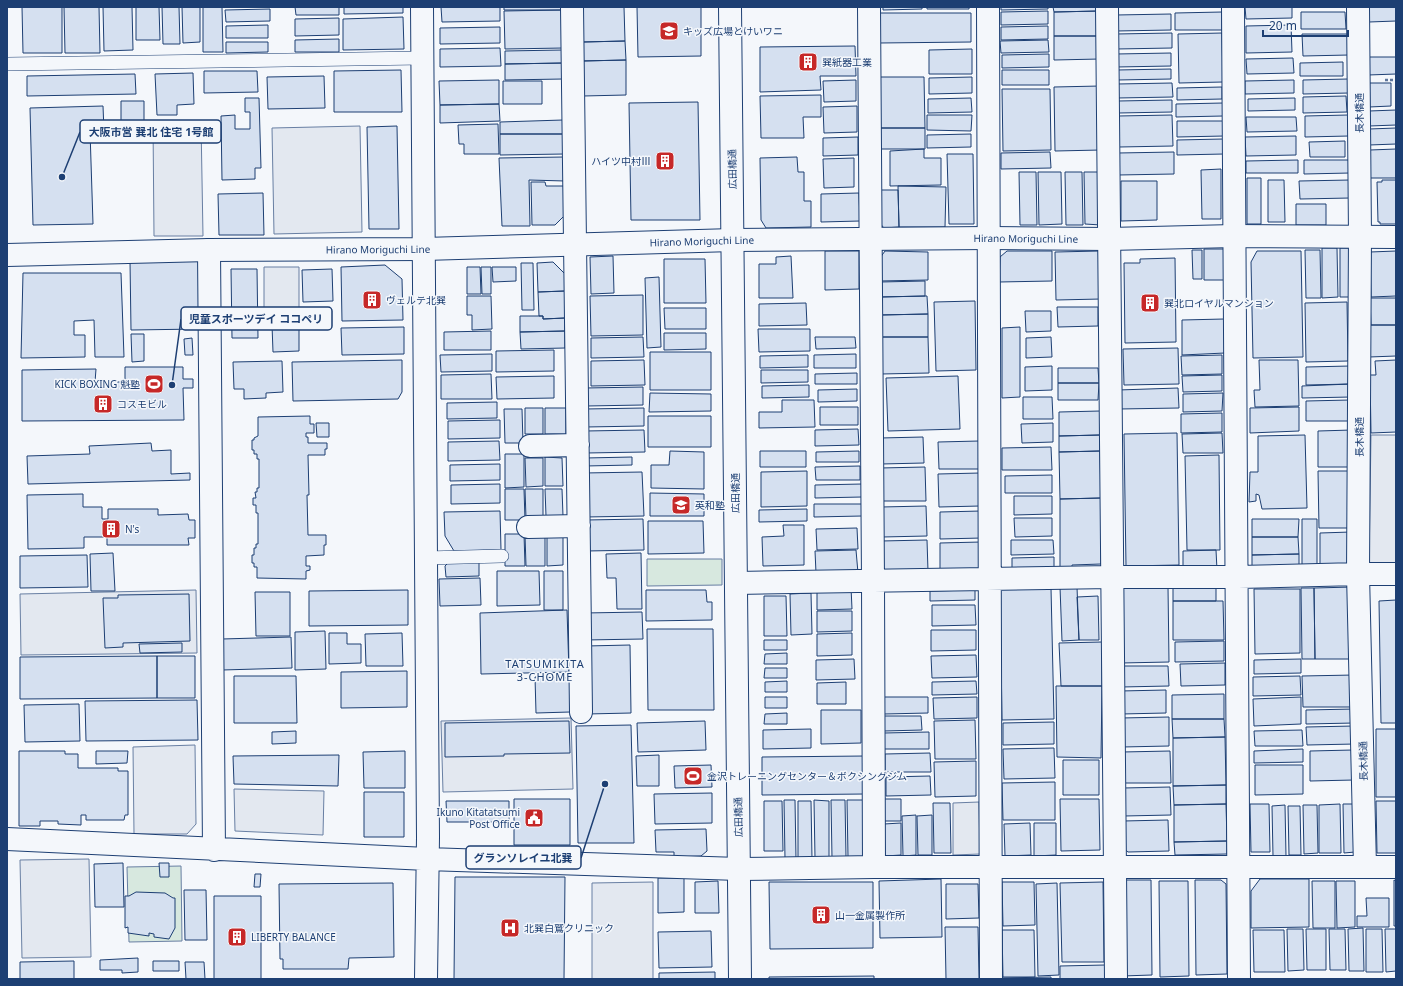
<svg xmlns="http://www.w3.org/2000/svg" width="1403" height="986" font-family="'Noto Sans','Noto Sans JP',sans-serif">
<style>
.green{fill:#d7e8df;stroke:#687fa3}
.parking{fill:#e3e8f0;stroke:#687fa3}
.building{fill:#d5e0f0;stroke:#1d3f73}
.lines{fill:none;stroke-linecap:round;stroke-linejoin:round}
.lane-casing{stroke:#1d3f73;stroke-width:14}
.street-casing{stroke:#1d3f73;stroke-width:24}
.secondary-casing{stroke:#1d3f73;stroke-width:24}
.path{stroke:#5e769c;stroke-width:2.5;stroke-dasharray:3 2;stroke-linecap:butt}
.lane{stroke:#f4f7fb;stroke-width:13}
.street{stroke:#f4f7fb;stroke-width:22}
.secondary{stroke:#f4f7fb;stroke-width:22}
.labels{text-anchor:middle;stroke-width:3;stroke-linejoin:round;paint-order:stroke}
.poi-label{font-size:10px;fill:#1d3f73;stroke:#f4f7fb;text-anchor:start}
.street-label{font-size:10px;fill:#1d3f73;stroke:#f4f7fb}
.neighbourhood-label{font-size:11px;letter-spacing:1px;fill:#1d3f73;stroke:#f4f7fb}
.leader{fill:none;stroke:#1d3f73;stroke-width:1.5}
.callout-dot{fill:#1d3f73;stroke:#f4f7fb;stroke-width:1.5}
.callout{fill:#f4f7fb;stroke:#1d3f73;stroke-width:1.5}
.callout-label{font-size:11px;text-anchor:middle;font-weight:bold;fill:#1d3f73}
</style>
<rect width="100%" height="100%" fill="#f4f7fb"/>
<path class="green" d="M647,559H722V585L647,586Z
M181,866L182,941L129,942L127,867Z"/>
<path class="parking" d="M201,122L203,236H154L153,123Z
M360,126L362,232L274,234L272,128Z
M264,267H299V316L264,317Z
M1371,435H1396V566H1369Z
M196,590L197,653L21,655L20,594Z
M571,718L573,789L443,792L441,721Z
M195,745L196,824L187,834H134L133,747Z
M234,789L324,791L323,835L235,831Z
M979,802L980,854L953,855V803Z
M89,859L91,957L22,958L20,860Z
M653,882V979H592V883Z"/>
<path class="building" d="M22,7H62V53H23Z
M64,7H99L100,53H65Z
M103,7H132L133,50L104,51Z
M136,7H159L160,40H136Z
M162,7H179L180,44H163Z
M182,7H200V42L183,43Z
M203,7H222L223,52H203Z
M295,7H339V15H296Z
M344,7H403V13L344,14Z
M441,7H500V21L442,22Z
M504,7H563V10H504Z
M582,7H624L625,41L583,42Z
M637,7H701V56L638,57Z
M883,7H922V9L883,10Z
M927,7H969V9H927Z
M1001,7H1048V9L1001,10Z
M1053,7H1099V11L1054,12Z
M1245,7H1292V18L1246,19Z
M1369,7H1396V21L1369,22Z
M270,9V21L226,22L225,10Z
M563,10L564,48L505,49L504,11Z
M1048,11V24L1001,25V12Z
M1099,11L1100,36H1054V12Z
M1222,12V30H1175V13Z
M1301,12H1345L1346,29H1301Z
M879,13H971V42L879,43Z
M1171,14V30L1116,31V15Z
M403,17L404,49L343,50V19Z
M339,18V35L295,36V19Z
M268,25V38H226V26Z
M1291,25L1292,52L1246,53V26Z
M1048,26V39L1001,40V27Z
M500,27V43L440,44V28Z
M1172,33V48L1116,49V34Z
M1222,33L1223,82L1179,83L1178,34Z
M1302,34H1348L1349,55L1303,56Z
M1054,36H1100V59L1054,60Z
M339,39V52H295V40Z
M1048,40L1049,52L1001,53L1000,41Z
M625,41L626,60L582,61L583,42Z
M226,42H268V52L226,53Z
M855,46L856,76H820L821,90L760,92V47Z
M500,48L501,66L440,67V49Z
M972,49V74H929V50Z
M563,50L564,63L505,64V51Z
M1171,53V66L1116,67V54Z
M1049,54V67L1002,68V55Z
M1368,57H1396V74L1368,75Z
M1293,58L1294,73L1247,74L1246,59Z
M626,60V95L583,96L582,61Z
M1343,62V76H1300V63Z
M564,63L563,79L505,80V64Z
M1171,69V79L1117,80V70Z
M401,70L402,112H334V71Z
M1002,70H1049V85H1002Z
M204,71H257L258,92L204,93Z
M193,73L194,104L177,105V115H157L155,74Z
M135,74L136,94L27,96V76Z
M324,76L325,108L268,109L267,77Z
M877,77H924L925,128H877Z
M972,77V93L929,94V78Z
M1348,79L1349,93L1303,94V80Z
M499,80V104L440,105L439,81Z
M856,80V101L824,102L823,81Z
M1294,80V93L1245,94V81Z
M503,81H542V104H503Z
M1172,83L1173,97L1117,98V84Z
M1368,83H1391V106L1369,107Z
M1100,86L1101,150L1055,151L1054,87Z
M1222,87V99L1177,100V88Z
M1002,89H1050L1051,150L1003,151Z
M821,95V117H803L804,138H761L760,96Z
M1346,96L1347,112L1303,113V97Z
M245,98H259L261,168H255V179L222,180L221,116L235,115V129H250V112H245Z
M971,98L972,112L928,113V99Z
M1295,98V110L1248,111V99Z
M1172,100V112L1118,113V101Z
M121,101H144V122H121Z
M698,102L700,220H631L629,103Z
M1223,103V116L1176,117V104Z
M499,104L500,121L440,123V105Z
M103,106L104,131H90L93,224L33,225L30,108Z
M857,106V132L824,133L823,107Z
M1396,110V125L1369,126V111Z
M927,115H972L971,131L927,130Z
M1172,115L1173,146L1119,147L1118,116Z
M1348,115L1349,136L1305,137V116Z
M1246,117H1296L1297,131L1247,132Z
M563,120V134H500V122Z
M1177,121H1223L1224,136L1177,137Z
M498,124L499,154H464V144H459L458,125Z
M397,126L399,229H369L367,127Z
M877,128H925V149H877Z
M1396,128V144L1369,145V129Z
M500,134H563L564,154L500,155Z
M971,134V147L927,148V135Z
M1296,136V155L1246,156L1245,137Z
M858,137V155L823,156V138Z
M1223,139L1224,154L1177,155V140Z
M1345,141V157H1310L1309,142Z
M924,149V158H941V185L890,186V151Z
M1396,149V178H1370V150Z
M1050,152L1051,168L1001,169V153Z
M1174,152V174L1118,175V153Z
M947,154H973L974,224H949Z
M564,157L565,181L529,180L530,226H502L499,158Z
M797,157L798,172H804V201H811V227L766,228L761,220L760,158Z
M854,158V187L824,188L823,159Z
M1298,160V173H1246V161Z
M1304,160H1350V173L1304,174Z
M1221,169V219H1202L1201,170Z
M1019,172H1036L1037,225H1020Z
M1038,172H1061L1062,224L1039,225Z
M1065,172H1082L1083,225H1066Z
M1084,172H1101V225L1085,224Z
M1247,178H1261V224H1247Z
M1268,180H1284L1285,222H1268Z
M1350,180V198L1300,199L1299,181Z
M1382,180H1396V224H1380V222H1378L1377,182H1382Z
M1121,181H1157V220L1121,221Z
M531,182H545L546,186H564V216L555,225H532Z
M898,186L946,187L945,227H899Z
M878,190H898L899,227L884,228L877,220Z
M263,193L264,235H219L218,194Z
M859,193L860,221L821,222V194Z
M1296,204H1326V225H1296Z
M1322,248H1337L1338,297L1322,298Z
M1340,248H1355V297H1340Z
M1204,249H1225L1226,280H1204Z
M1192,250H1202V279H1193Z
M1305,250H1320L1321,298H1306Z
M825,251H859V289L825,290Z
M885,251L928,252V280L880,281V258Z
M1007,251H1052V281L999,282L1000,257Z
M1100,251L1101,299L1056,300L1055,252Z
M1257,251H1301L1303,357L1253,358L1251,262Z
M1396,251V296L1371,297L1370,252Z
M613,256L614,293L591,294L590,257Z
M791,256L793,298H759V264H776V257Z
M1175,258L1176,342L1125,343L1124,263H1140V259Z
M664,259H705L706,303H664Z
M199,260L200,329L131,330L130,261Z
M553,262L565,274V291L538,292L537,263Z
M521,263H533L534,310H522Z
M385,265L402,279L403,320L342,321L341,267Z
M467,267H480L481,294H467Z
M481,267H491V294H482Z
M492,267H516V281L493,282Z
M231,269H257L258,338H232Z
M332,269L333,301L303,302L302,270Z
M23,273H121L124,357H95L94,320L74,321V335H85V357L21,358Z
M659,277L661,347L647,348L645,278Z
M925,281V296L880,297V282Z
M565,291V318L543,319V316H539L538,292Z
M643,295V335L591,336L590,296Z
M467,296H491L492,329L472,330V315H467Z
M927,296L928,314L880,315V297Z
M1370,298H1396V325H1371Z
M975,301L976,370L936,371L934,302Z
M1347,302L1348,361L1306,362L1305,303Z
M806,303L807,325L759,326V304Z
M1057,307H1098V326L1058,327Z
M664,308H706V329H665Z
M1025,311H1051V331L1026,332Z
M928,314V337H880V315Z
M520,316H543V319L565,318V331L520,332Z
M1224,319L1225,353L1182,355V320Z
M272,325H299V351L273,352Z
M1369,325H1396V356L1369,357Z
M404,327V354L342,355L341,328Z
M1020,327V397L1002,398V328Z
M758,329H810V351L759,352Z
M491,331V350H444V332Z
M565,331V348L521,349L520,332Z
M664,333H706V349L664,350Z
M131,334H144V361L132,362Z
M643,337L644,357L591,358V338Z
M815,337H855L856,348L816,349Z
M880,337H928L929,373L881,374Z
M1051,337L1052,357L1026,358V338Z
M192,338L193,355H185L184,339Z
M1178,348L1179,384L1124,385L1123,349Z
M554,350V371L496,372V351Z
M650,352H711V390H650Z
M492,354V371L441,372L440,355Z
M856,354V368H814V355Z
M808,355V367L760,368V356Z
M1222,355V374L1182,375L1181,356Z
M402,360V392L398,399L293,401L292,362Z
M644,360L645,385L591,386V361Z
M1259,360H1298L1299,406L1255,407L1254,390H1260Z
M1396,360V432L1371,433L1370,375H1376L1375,361Z
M282,361L283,392L266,393V398L244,399V389H234L233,362Z
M1052,366V390L1025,391V367Z
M1350,366L1351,384L1306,385V367Z
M125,367H183V379H193V388H183L184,420L22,421V370L96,369L95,382H125Z
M1058,368H1098L1099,383H1058Z
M761,370H808V382L761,383Z
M857,373V384H815V374Z
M491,374L492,399H441V375Z
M1222,375V391L1183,392L1182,376Z
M554,376V398L497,399L496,377Z
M958,376L960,429L888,431L886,378Z
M1058,383H1099L1098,400H1058Z
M1350,384L1351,397L1302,398V386Z
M809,385V397L762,398V386Z
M643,387V405L586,406L585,388Z
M1178,388L1179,408L1119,409L1118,390Z
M857,389V401L818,402V390Z
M650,393L711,394V411L649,412Z
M1223,393L1222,411L1183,412V394Z
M1023,397H1052L1053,419H1023Z
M782,400H814L815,427L759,428V412H782Z
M1350,400V421H1306V401Z
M497,402V418L447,419V403Z
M820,407H858V425H820Z
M1299,407V431L1250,433V408Z
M525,408H543V434H525Z
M545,408H566V434H545Z
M644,408V426L585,427V409Z
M504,409H522L523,443H505Z
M1100,411V435L1059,436V412Z
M1222,413V432L1181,433V414Z
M310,416V424H314V433H306V437H308V443H327V449H325V455H308L309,495H307L308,535H326V545H324V555L306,556V566H310V570L306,571V579L257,578V567H254V563H252V555H254V548H256V544H258V513H256V505H253V498H256L255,492H257V488H259V459H257V454H254V450H252V440H254V438L258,436V417Z
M648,416H711V447H648Z
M500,420V438L448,439V421Z
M316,423H329V437H317Z
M1053,423V442L1022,443L1021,424Z
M858,429L859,445L815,446V430Z
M644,430L645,452L586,453L585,431Z
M1352,430V467H1318V431Z
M1177,433L1179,565L1126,566L1124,434Z
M1222,433L1223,453H1183L1182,434Z
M1100,435V451L1059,452V436Z
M1305,435L1307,508L1262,509L1259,495L1256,494V501L1249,502L1250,472H1258V436Z
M923,437L924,463L881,464L880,438Z
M499,441L500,460L448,461V442Z
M979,441L980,469H939L938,442Z
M151,443L152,451L171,450V474L190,473V480L28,484L27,456L90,454L89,446Z
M1051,447L1052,470H1002V448Z
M670,451L704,452V489L651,488V465H669Z
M760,451H806V467H760Z
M859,451V462H816V452Z
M1100,451L1101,498L1060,499L1059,452Z
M505,454H524V487L505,488Z
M1219,455L1220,550H1187L1185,456Z
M545,457L562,458L563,486H545Z
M632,457V465L585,466V458Z
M525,458H543V486L526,487Z
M500,464V480L450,481V465Z
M860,466V480H816L815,467Z
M925,467L926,501H880V468Z
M807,471V506L761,507V472Z
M1318,471H1351L1352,528H1319Z
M642,472L644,516L585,517L584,473Z
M980,473V506L939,507L938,474Z
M1052,475V493H1005V476Z
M500,484V503L451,504V485Z
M862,484V497L815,498V485Z
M505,489H524L525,520H505Z
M525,489H543V517L526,518Z
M545,489H562L563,516H546Z
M650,493L704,494V516H650Z
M83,494V507H102V519H108V509H158V515L188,514L189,520H195V538H188L189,545H107V537H84V548L28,549L27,495Z
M1014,496H1052V514L1014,515Z
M1101,498V564L1072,565V572L1060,571V499Z
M814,504H862V516L814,517Z
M926,506L927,536L882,537L881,507Z
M807,509V521L759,522V510Z
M500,511L501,550L454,551L445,536L444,512Z
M981,511L982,538L940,539V512Z
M1014,518H1052V536L1015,537Z
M643,519L644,550L586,551V520Z
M1252,519H1299L1298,537H1252Z
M1302,519H1317V566H1302Z
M648,521H703L704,553L648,554Z
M783,525H804V565L763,566L762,537L784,536Z
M857,528L858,549L817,550L816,529Z
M1351,532V566H1320V533Z
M505,534H524L525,566H505Z
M545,534V566H526L525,535Z
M547,535H563V565L547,566Z
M1252,537H1298L1299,554L1252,555Z
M927,540L928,571L882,572L881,541Z
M1011,540H1053L1054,554L1011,555Z
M981,542L982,572L940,573V543Z
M856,550L858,573H816L815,551Z
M1216,550L1217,570L1183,571V551Z
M113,553L115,591H91L90,554Z
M641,553L642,609H617L616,578H607L606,554Z
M1299,554V570H1252V555Z
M87,555L88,587L20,588V556Z
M1054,557V571H1012V558Z
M450,561H479V576L446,577L445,566Z
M497,571H539L540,605L497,606Z
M544,571H563V610H544Z
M480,578L481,605L440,606L439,579Z
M851,587L852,609L817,610V588Z
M1060,587H1077L1079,640L1062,641Z
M1120,587H1168L1169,662L1121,663Z
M1173,587H1216V601H1173Z
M1353,587L1354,659H1315L1314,588Z
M1051,588L1054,719L1002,720L1000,589Z
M1301,588H1314L1315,659H1302Z
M1254,589H1300V653L1255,654Z
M408,590V625L309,626V591Z
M646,590H706L707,602H712V620L646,621Z
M975,590V600L930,601V591Z
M255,592H290V636H256Z
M811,593L812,634L791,635L790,594Z
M189,594L190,641L123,643V647L105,648L103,598H118V595Z
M764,596H786L787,636H764Z
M1098,596L1099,640H1079L1077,597Z
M1396,600V723H1381L1379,601Z
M1173,601H1223L1224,640H1173Z
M932,605H975L976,625L932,626Z
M567,610L569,672L481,674L480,613Z
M817,611H852V631L817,632Z
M642,612L643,639L585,640L584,613Z
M647,629H713L714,710H648Z
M931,630H976V650L931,651Z
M325,631L326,669L295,670V632Z
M329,633H347V644H361V663L329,664Z
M402,633L403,666H366L365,634Z
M852,633V655L817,656V634Z
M291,637L292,668L222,670V639Z
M764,640H787V650H764Z
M1224,641V661L1175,662V642Z
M1102,642V686H1061L1059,643Z
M182,643V652L140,653L139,644Z
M630,645L631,713L587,714L586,646Z
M787,653V664H764L765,654Z
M976,655L977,677L932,678L931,656Z
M157,656V698L20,699V657Z
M157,656H195V698H157Z
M854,659L855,679L816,680V660Z
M1301,659V673L1254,674V660Z
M1225,663V685L1181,686L1180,664Z
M1120,666H1168L1169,686L1121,687Z
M765,668H787V678H764Z
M407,671V707L341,708V672Z
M1354,675V707H1303L1302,676Z
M234,676H296L297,723H234Z
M1300,676L1301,695L1253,696V677Z
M535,677L570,678V712L536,713Z
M787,681V692H765V682Z
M976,681L977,694L932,695V682Z
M846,682V704H817V683Z
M1056,686H1102L1101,758L1057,757Z
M1166,690V713L1121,714L1120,691Z
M1224,694V719H1172V695Z
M765,697H787V708H765Z
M883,697H928V713L884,714Z
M977,697V718L934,719L933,698Z
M1301,697V724L1254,726L1253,699Z
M197,700L198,740L86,741L85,701Z
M79,704L80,741L25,742L24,705Z
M1354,709V723L1306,724V710Z
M821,710H861V743L821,744Z
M787,713V724H764L765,714Z
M884,716H921L922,730L884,731Z
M1169,717V746L1122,747L1121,718Z
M1172,719H1224L1225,737L1173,738Z
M975,720L976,759H935L934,721Z
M569,721L570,753L504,754V756L445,757V723Z
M705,721L706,750L638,752L637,723Z
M1054,722V744L1003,745V723Z
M631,725L634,843H578L576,726Z
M1354,726L1355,744L1307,745L1306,727Z
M811,729V748L763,749V730Z
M1376,729H1396V797H1376Z
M1302,730L1303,746H1255L1254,731Z
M296,731V743L272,744V732Z
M929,732V749H884V733Z
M1225,737L1226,785L1173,786V738Z
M1054,748L1055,778L1004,779L1003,749Z
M1303,749V762L1254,763V751Z
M1353,750L1354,780L1310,781V751Z
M19,751H65V754H78V768H118V771H128V815H125L124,820H86V815H81V825L58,824V821H40V826H19Z
M96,751H128L127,763L96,764Z
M405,751V788H364L363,752Z
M1170,751L1171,783H1123L1122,752Z
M930,753L931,772H885V754Z
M339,755L338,786L234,784L233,756Z
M659,755V786H637L636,756Z
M865,756V794L762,795V757Z
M1063,760H1099V795H1063Z
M976,761V796L935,797L934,762Z
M711,765L712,787L675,788L674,766Z
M1255,765H1303V794L1255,795Z
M930,776L931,795L886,796V777Z
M1055,782V820H1003L1002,783Z
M1226,785V804L1174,805L1173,786Z
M1170,787L1171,815L1124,816L1123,788Z
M364,792H404V837H364Z
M712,793V823L655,824L654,794Z
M514,799H570V845H514Z
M883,799H901V821H884Z
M1060,799H1099L1100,850L1061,851Z
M784,800H795L796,859H785Z
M814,800L829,801V858H815Z
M831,800H845L846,857L832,858Z
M847,800H863L864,857H848Z
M446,801H509V822H447Z
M764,801H782L783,851H764Z
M798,801H811L812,859H798Z
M1376,801H1396V853H1377Z
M933,803H950L951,853H934Z
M1226,804L1227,841L1174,842V805Z
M1250,804H1269L1270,852H1251Z
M1340,804L1341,853H1319V805Z
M1343,804H1354L1355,852L1344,853Z
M1285,805L1286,856H1273L1272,806Z
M1303,805H1317L1318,853L1304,854Z
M1288,806H1300L1301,855H1289Z
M916,815V855L903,856L902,816Z
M932,815V855H918L917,816Z
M1168,820L1169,851L1128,852L1123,848V821Z
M901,823V855L885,856L884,824Z
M1030,823L1031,855L1005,856L1004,824Z
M1034,823H1056V855L1034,856Z
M706,829L707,851L701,856L674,857V852H656L655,830Z
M1227,841V854L1175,855L1174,842Z
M123,863L124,907H95L94,864Z
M159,863H169V877H160Z
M255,874H261L260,887H254Z
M455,877H565L564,979H454Z
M658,878H684V912L658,913Z
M941,879L942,937L880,938L879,881Z
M1260,879H1309V927L1251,928V891Z
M1120,880H1151L1152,975L1122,976Z
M1195,880H1221L1226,884L1227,974L1196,975Z
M1394,880L1396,881V926H1394Z
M718,881L719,913H695V882Z
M1159,881H1188L1189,976L1160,977Z
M1312,881H1335V928H1313Z
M1336,881H1355V927L1337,928Z
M769,882H873V948L770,949Z
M1002,882H1034L1035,925L1003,926Z
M1103,882L1104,962H1062L1060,883Z
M393,883L394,957L349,958L348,969H283V959H280L279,884Z
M1057,883L1059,975L1038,976L1036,884Z
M946,884H978L979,918L946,919Z
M184,890H206L207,940H185Z
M136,892L165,893L173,898H175V928L169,939L154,937V934L149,933V936L128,933V927L125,928V896H129Z
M214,896H261V979H214Z
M1366,898H1389V927H1357V916H1367Z
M945,927H978L979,979H946Z
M1363,928L1364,971H1349L1348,929Z
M1287,929H1303L1304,970L1288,971Z
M1306,929H1326V970H1307Z
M1329,929H1345L1346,970H1330Z
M1366,929H1382L1383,972H1366Z
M1385,929H1396V971L1386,972Z
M1002,930H1034L1035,977H1003Z
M1253,930H1284L1285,972H1254Z
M711,931L712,967L659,968L658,932Z
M138,958V972L122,973V970H100V960Z
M74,961V979H20V962Z
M153,961H179V971H153Z
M185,962H204L205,979H186Z
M1105,965V979H1060V966Z
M715,972V979H659V973Z
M874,976V979H769V977Z
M1051,977V979H1001V978Z"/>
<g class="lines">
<defs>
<path id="lane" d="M7,64L422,58
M426,558L502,556"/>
<path id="street" d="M422,7L428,837L426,979
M572,7L581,712
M869,7L873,581L874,867
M988,7L991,979
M1107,7L1116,979
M1233,7L1239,979
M1358,7L1360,237L1358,574L1365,867
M209,250L214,850
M530,446L578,445
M528,527L579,526
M736,583L1111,577H1238L1358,574H1396
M7,839L427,859L739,869L874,867H1396"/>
<g id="secondary">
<path d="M730,7L740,979"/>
<path id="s1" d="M7,255L209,250L424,249L733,240L989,238L1109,239L1234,236L1396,237"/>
</g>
</defs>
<use href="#lane" class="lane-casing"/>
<use href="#street" class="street-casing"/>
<use href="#secondary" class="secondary-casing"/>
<path class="path" d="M1385,80H1396"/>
<use href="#lane" class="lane"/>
<use href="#street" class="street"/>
<use href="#secondary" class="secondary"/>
</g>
<defs>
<symbol id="school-square" viewBox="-11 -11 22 22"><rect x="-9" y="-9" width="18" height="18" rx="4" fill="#c62828" stroke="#f4f7fb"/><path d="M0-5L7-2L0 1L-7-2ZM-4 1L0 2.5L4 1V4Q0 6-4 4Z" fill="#fff"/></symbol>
<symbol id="building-square" viewBox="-11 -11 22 22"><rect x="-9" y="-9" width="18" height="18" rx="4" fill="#c62828" stroke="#f4f7fb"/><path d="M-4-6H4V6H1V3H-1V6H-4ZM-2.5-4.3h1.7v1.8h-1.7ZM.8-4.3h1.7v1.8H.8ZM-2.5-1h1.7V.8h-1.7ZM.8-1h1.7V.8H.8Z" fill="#fff"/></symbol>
<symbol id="stadium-square" viewBox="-11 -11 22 22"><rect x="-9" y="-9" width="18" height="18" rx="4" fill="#c62828" stroke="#f4f7fb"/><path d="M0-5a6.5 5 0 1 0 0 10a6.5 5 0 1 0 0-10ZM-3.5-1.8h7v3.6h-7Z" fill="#fff"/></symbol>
<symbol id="civic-square" viewBox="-11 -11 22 22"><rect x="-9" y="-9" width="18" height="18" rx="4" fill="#c62828" stroke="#f4f7fb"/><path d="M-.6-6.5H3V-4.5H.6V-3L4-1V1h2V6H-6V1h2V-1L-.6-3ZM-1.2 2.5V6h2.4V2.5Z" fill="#fff"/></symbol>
<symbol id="hospital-square" viewBox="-11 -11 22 22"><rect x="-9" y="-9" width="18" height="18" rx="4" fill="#c62828" stroke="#f4f7fb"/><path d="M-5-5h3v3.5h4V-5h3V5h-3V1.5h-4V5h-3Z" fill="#fff"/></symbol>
</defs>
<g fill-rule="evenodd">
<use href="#school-square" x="658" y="20" width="22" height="22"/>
<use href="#building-square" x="797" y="51" width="22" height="22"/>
<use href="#building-square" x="654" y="150" width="22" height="22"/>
<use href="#building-square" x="361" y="289" width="22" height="22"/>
<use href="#building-square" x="1139" y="292" width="22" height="22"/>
<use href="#stadium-square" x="143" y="373" width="22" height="22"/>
<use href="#building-square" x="92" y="393" width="22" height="22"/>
<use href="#school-square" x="670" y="494" width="22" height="22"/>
<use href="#building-square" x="100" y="518" width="22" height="22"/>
<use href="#stadium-square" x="682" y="765" width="22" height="22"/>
<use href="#civic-square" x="523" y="807" width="22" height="22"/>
<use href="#building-square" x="810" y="904" width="22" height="22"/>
<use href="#hospital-square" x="499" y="917" width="22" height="22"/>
<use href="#building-square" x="226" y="926" width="22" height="22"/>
</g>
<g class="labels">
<g class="poi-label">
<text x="683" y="35">キッズ広場とけいワニ</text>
<text x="822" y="66">巽紙器工業</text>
<text x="651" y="165" text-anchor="end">ハイツ中村Ⅲ</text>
<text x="386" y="304">ヴェルテ北巽</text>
<text x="1164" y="307">巽北ロイヤルマンション</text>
<text x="140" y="388" text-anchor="end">KICK BOXING 魁塾</text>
<text x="117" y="408">コスモビル</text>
<text x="695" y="509">英和塾</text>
<text x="125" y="533">N's</text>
<text x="707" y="780">金沢トレーニングセンター＆ボクシングジム</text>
<text x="520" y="816" text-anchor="end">Ikuno Kitatatsumi<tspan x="520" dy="12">Post Office</tspan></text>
<text x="835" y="919">山一金属製作所</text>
<text x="524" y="932">北巽白鷲クリニック</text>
<text x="251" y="941">LIBERTY BALANCE</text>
</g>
<g class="street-label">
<text transform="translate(1359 113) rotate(-90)" y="4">長木橋通</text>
<text transform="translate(732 169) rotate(-91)" y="4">広田橋通</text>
<text dy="4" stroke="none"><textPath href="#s1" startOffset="1019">Hirano Moriguchi Line</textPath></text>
<text dy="4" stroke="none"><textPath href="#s1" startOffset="695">Hirano Moriguchi Line</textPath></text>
<text dy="4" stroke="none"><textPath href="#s1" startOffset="371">Hirano Moriguchi Line</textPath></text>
<text transform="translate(1359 437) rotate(-90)" y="4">長木橋通</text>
<text transform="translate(735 493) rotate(-90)" y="4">広田橋通</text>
<text transform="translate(1363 761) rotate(-91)" y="4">長木橋通</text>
<text transform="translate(738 817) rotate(-91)" y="4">広田橋通</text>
</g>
<g class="neighbourhood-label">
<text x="545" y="668">TATSUMIKITA<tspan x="545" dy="13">3-CHOME</tspan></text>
</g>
</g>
<path class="leader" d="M62 177L80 132M172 385L181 319M605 784L581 858"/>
<g class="callout-dot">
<circle cx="62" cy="177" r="4"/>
<circle cx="172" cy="385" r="4"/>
<circle cx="605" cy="784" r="4"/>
</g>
<g class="callout">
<rect x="80" y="120" width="141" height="23" rx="4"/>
<rect x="181" y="307" width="151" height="23" rx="4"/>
<rect x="466" y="846" width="115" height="23" rx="4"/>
</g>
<g class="callout-label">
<text x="151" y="136">大阪市営 巽北 住宅 1号館</text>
<text x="256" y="323">児童スポーツデイ ココペリ</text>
<text x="523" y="862">グランソレイユ北巽</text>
</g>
<rect width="1403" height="986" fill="none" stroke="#1d3f73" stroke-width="16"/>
<path d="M1263 30v6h85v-6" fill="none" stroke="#1d3f73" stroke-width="2"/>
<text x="1269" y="30" font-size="12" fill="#1d3f73" stroke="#f4f7fb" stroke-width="3" paint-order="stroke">20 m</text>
</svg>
